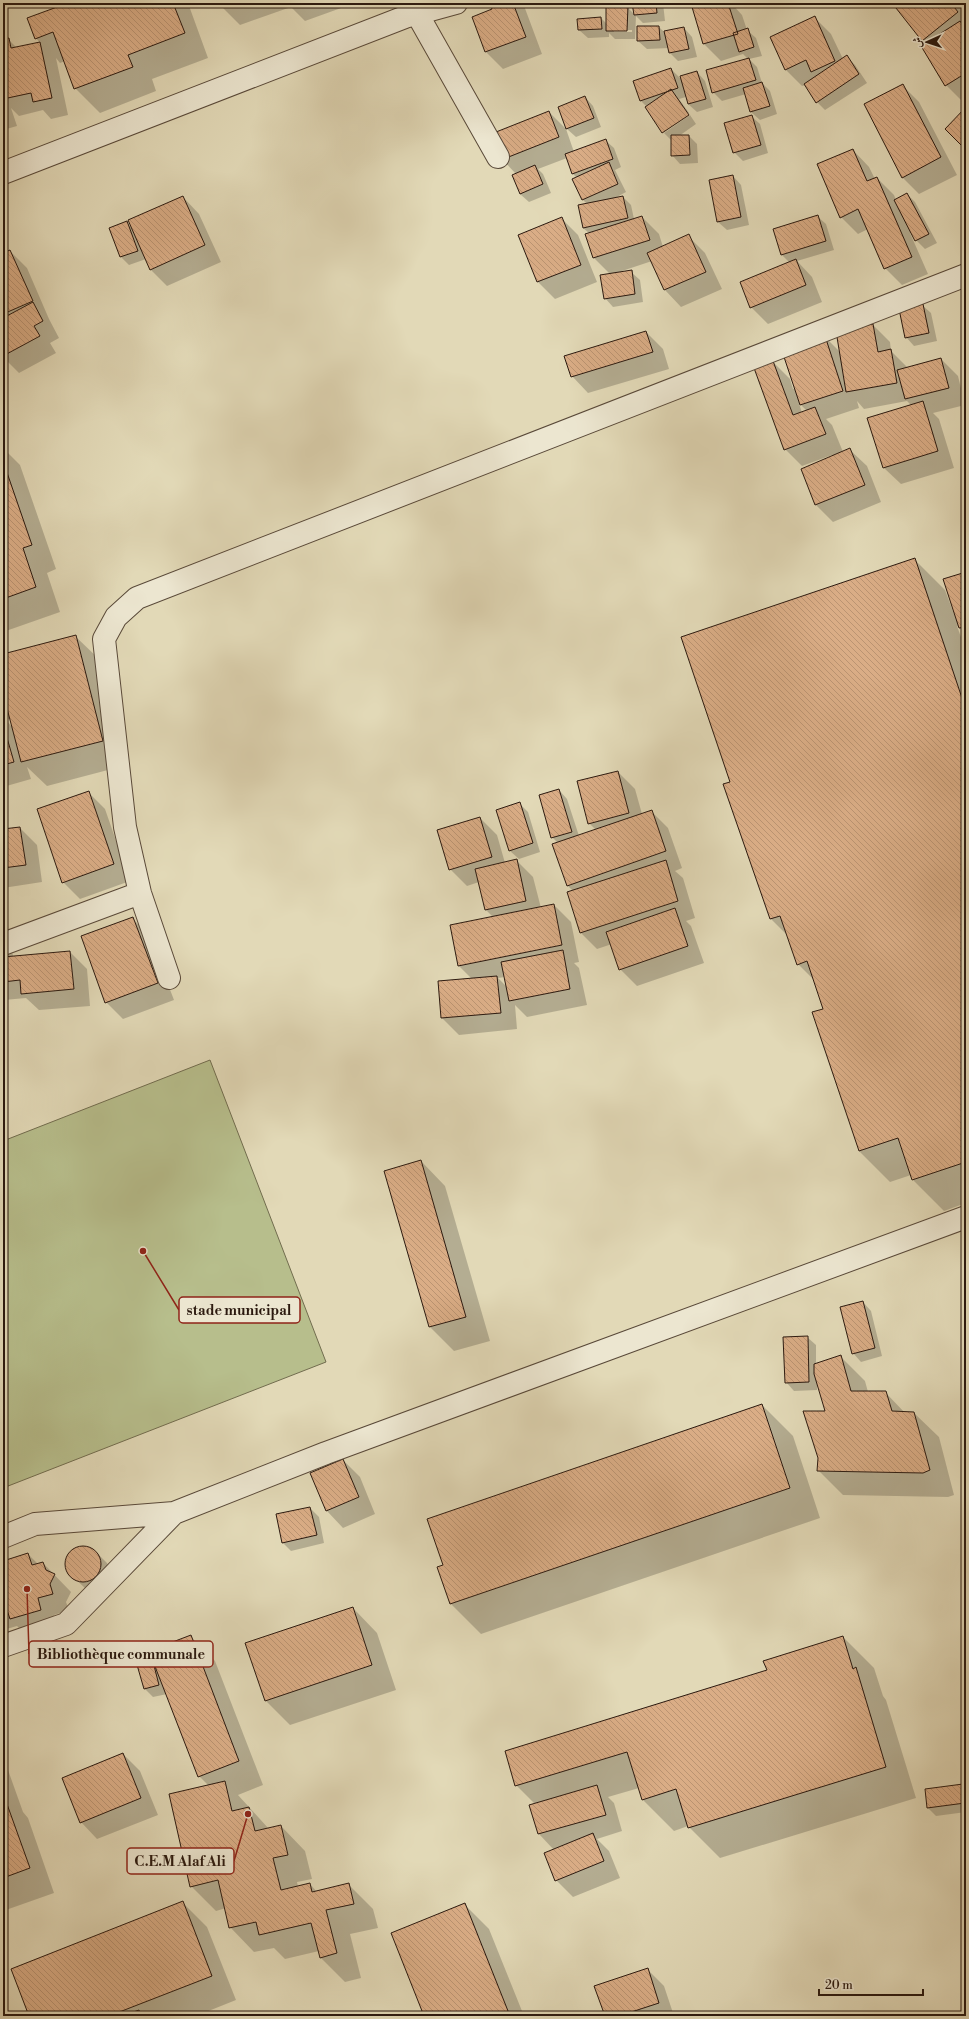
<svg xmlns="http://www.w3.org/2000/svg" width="969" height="2019" font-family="'Libre Bodoni',Amiri,serif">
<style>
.park{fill:#b7be8c;stroke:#716c4e}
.shadow{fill:#0003;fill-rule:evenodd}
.building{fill:url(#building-back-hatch);stroke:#2b190f}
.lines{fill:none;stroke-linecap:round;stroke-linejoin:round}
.minor-casing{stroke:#594939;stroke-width:24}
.tertiary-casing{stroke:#594939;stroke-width:24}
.minor{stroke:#ece6d0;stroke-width:22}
.tertiary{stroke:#ece6d0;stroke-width:22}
.leader{fill:none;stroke:#8f2418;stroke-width:1.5}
.callout-dot{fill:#8f2418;stroke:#ece6d0;stroke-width:1.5}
.callout{fill:#ece6d0;stroke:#8f2418;stroke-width:1.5}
.callout-label{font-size:14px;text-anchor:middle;font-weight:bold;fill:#2b190f}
</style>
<defs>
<pattern id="building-back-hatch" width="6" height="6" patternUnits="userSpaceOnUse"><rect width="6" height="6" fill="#daad86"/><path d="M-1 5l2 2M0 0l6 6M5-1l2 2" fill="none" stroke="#bb9472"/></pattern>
</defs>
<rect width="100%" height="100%" fill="#e2d9b7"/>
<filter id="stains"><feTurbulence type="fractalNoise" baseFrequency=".005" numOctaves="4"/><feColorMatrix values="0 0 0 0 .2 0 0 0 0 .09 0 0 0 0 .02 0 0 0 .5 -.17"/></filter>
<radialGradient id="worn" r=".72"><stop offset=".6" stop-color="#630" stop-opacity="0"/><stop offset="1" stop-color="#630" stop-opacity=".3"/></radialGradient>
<path class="park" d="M210,1060L326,1362L3,1488V1141Z"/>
<path class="shadow" d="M71,3L77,5L82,3H188L208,58L152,79L156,91L100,113L75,88L65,61L60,63L56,58L68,115L51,119L43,110L19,116L11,108L17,126L3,130V40L8,39L17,48L40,43L36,38L29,19Z
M218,3H355L305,21L291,7L240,25Z
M491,3H523L542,54L503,69L486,52L473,17L493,10Z
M633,3H663L665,21L643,23L636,16L635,39H615L609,33V37L588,38L579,30L601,18L607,24L627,7L635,15ZM614,30H632V32H614Z
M708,3H731L742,15L747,30L756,38L762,56L749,59L757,67L762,83L770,91L777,114L760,120L751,112L746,94L722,101L713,92L748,59L743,54L721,61L704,44Z
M893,3H956L966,16V100L963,102L946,85L926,44Z
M814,17L831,34L843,59L847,57L855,65L867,83L825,110L817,102L806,85L802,86L785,69Z
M659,27L664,32L684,28L692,37L697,57L678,61L670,53L669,48L647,49L638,41Z
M671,69L682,80L697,72L705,81L713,107L697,112L688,104L686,97L679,99L689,113L663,133L647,107L641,101Z
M902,85L919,102L957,175L919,194L902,177Z
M585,97L593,106L601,127L576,137L567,129L559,107Z
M549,112L566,129L574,152L605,140L614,148L621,167L615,170L626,192L615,198L623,197L631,205L634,219L642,217L659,234L663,247L688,236L705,253L722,289L681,307L665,290L652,261L616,273L631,272L640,280L643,302L613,307L605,298L611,275L594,258L589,233L583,228L587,204L583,200L573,180L577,178L573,174L567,158L538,169L543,174L551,193L529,202L520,194L513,175L516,174L502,159Z
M690,115L696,124L679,136H689L697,144L698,163L680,164L672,155V141L664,133Z
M751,116L760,124L768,153L743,161L734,152Z
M853,150L869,167L875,179L877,178L894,195L896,200L907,194L915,202L937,243L925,249L916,240L912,232L910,233L928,274L902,285L885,268L868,229L858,234L841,217Z
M733,176L741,185L749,225L727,230L718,222L710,181Z
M183,197L199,214L221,262L167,286L150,269L146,259L129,265L120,256L127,223L132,228Z
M817,216L826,224L834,250L797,261L812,277L822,302L768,324L751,307L789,262L782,255Z
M561,218L578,235L597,282L555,299L538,282L519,235Z
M10,251L27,268L49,319L59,338L50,343L56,353L19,373L3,357V254Z
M922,305L931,313L937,341L914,346L906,337Z
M873,325L890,342L891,351L908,368L941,359L958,376L965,405L933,413L939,419L954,468L901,484L884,468L912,406L907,401L864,409L857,401L859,408L826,419L832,425L843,452L850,450L867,466L881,502L833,522L816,505L802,469L832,457V455L802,466L785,449L773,362L790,379L793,389L795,388L825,337L841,353ZM799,403L807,411L802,413Z
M646,332L663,349L669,369L588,393L572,376Z
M3,448L20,465L56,569L47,573L60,612L3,632Z
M914,559L945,590L954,614H955L966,573V634L957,626L966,651V1203L944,1211L913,1180L911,1175L890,1182L859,1151L824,1009L815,981L798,964L788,936L771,919L724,785L731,783Z
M75,636L100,660L127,765L47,786L27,767L31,779L3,787V700L7,711L8,710L3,690V655ZM11,718L13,728L6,720Z
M618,772L635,789L642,814L651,811L668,828L682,868L675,871L683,878L695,918L686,921L691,926L704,963L637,986L620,969L612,944L597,949L580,932L573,891L568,886L554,845L558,843L552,837L559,790L567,799L579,836L596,830L589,823Z
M88,792L105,809L130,881L80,899L63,882Z
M3,795L6,805L3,806Z
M519,803L528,812L540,852L519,859L510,851L498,811Z
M480,818L497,835L505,863L516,860L533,877L541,908L554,905L571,922L579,962L574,963L579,968L587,1005L527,1017L515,1005L517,1029L459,1035L442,1018L472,979L459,966L451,926L494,918L486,910L479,882L467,886L450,869ZM505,977L508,988L498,978Z
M20,828L37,845L42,882L3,888V830Z
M132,918L149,935L174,1000L123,1019L106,1002Z
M3,927L14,958L70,952L87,969L90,1006L39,1010L26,998L4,1000Z
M421,1161L445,1186L490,1341L454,1351L430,1327Z
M863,1302L871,1311L882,1356L861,1362L853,1353Z
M807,1337L816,1345V1364L841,1357L865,1381L868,1392H885L905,1413H914L939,1437L954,1495L948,1497L843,1495L818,1470L827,1412L817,1382V1390L794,1391L786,1382Z
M762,1405L793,1436L820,1518L481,1634L450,1603Z
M343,1460L360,1477L375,1514L343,1528L327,1511L311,1474Z
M310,1508L319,1517L324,1543L291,1551L283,1543Z
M86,1546L98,1554L107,1563L109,1568L86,1589L70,1574L66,1561L73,1550L78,1547Z
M28,1554L38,1564L43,1563L71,1592L66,1602L69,1610L54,1615L57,1626L27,1636L17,1626L3,1630V1562Z
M353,1608L377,1633L396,1690L290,1725L266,1701Z
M190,1636L215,1661L263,1785L238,1795L269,1829L281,1826L305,1851L312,1879L297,1882L298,1887L310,1884L317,1892L349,1885L373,1909L378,1928L350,1934L361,1978L345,1982L320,1957L319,1951L285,1959L274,1948L254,1952L230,1927L226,1908L216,1911L191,1886L209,1786L199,1776L167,1694L153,1697L145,1689L136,1658L152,1654Z
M843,1637L874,1668L883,1696L886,1700L916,1798L720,1858L688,1826L674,1831L643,1800L639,1788L608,1797L614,1803L622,1831L597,1839L609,1851L620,1878L573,1897L556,1880L554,1850L539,1834L531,1805L535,1804L516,1785Z
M123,1754L140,1771L158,1815L97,1839L81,1822Z
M3,1756L23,1812L28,1818L54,1893L3,1911Z
M962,1785L966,1788V1812L936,1816L928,1808L926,1790Z
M183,1903L207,1927L236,2000L196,2016H30Z
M465,1905L489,1929L524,2016H425Z
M647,1969L664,1986L674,2016H606Z
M316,2013L318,2016H309Z"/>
<path class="building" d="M68,3L75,5L79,3H173L185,33L128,55L133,67L74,89L53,32L35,39L27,18Z
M490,3H513L526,37L485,52L472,17L492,9Z
M632,3H656L657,13L634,15Z
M705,3H728L738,34L703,44L692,7Z
M892,3H951L958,12L922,41Z
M628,6L627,31H606V7Z
M815,16L835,61L811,72L806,60L785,70L770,37Z
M601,17L602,29L578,30L577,19Z
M960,21L966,30V73L945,86L921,46Z
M637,26H659L660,40L637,41Z
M684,27L689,49L669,53L664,31Z
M748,28L754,47L739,52L733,33Z
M9,38L11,48L40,42L52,98L33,102L31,93L3,99V39Z
M847,55L859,74L816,103L804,84Z
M749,58L756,80L712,93L706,70Z
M671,68L678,88L640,101L633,81Z
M697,71L706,99L688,104L680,76Z
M762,82L770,106L750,112L743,88Z
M903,84L941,157L902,178L864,104Z
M671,89L689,115L662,133L645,107Z
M585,96L594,118L566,129L558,107Z
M966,107V150L945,129Z
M549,111L559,137L501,160L491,134Z
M752,115L761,145L733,153L724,123Z
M671,135H689L690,155L671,156Z
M606,139L613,159L572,174L565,154Z
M853,149L867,181L877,177L912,257L884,269L858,209L840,218L817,164Z
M609,162L618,184L582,200L572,179Z
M535,165L543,184L520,194L512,175Z
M733,175L741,217L717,222L709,180Z
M907,193L929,234L915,241L894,200Z
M183,196L205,245L150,270L128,220Z
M623,196L628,218L583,228L578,205Z
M818,215L826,241L781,255L773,229Z
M642,216L650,240L593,258L585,234Z
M562,217L581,265L537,282L518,235Z
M127,221L138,251L120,257L109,228Z
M689,234L706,272L664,290L647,253Z
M10,250L33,301L3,314V253Z
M796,259L806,285L750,308L740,282Z
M632,270L635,294L604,299L600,275Z
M33,302L43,321L34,326L40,336L3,356V318Z
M923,304L929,333L905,338L899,309Z
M873,324L878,352L891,349L897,383L846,392L836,331Z
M646,331L653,352L571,377L564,356Z
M825,336L843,391L800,405L782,351Z
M941,358L949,388L905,399L897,370Z
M773,361L793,415L815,407L826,434L784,450L754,368Z
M923,401L938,451L883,468L867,418Z
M850,448L865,485L815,505L801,469Z
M3,461L32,545L23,548L36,587L3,599Z
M915,558L966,710V1162L912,1180L898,1138L859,1151L812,1012L823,1009L807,961L797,965L780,916L770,919L723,784L730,782L681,637Z
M966,572V627L959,628L943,579Z
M76,635L103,741L21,762L3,693V654Z
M3,724L14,762L3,765Z
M618,771L629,813L588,824L577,781Z
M559,789L572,832L551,838L539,795Z
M89,791L114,864L62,883L37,809Z
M520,802L533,843L509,851L496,810Z
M652,810L666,851L567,886L552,844Z
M480,817L492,857L449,870L437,830Z
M20,827L26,865L3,868V829Z
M517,859L526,901L485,910L475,869Z
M666,860L678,901L580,933L567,892Z
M554,904L562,945L458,966L450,925Z
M675,908L688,946L619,970L606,932Z
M133,917L158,983L105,1003L81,936Z
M563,950L570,989L509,1001L501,962Z
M70,951L74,989L21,994L20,980L3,982V957Z
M497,976L501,1013L441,1018L438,981Z
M421,1160L466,1317L429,1327L384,1171Z
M863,1301L875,1348L852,1354L840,1307Z
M808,1336L809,1382L785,1383L783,1337Z
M841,1355L851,1391H886L892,1411L914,1412L930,1470L923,1473L817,1471L818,1458L803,1411H825L814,1374V1364Z
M762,1404L790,1488L450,1604L437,1567L443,1565L427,1519Z
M343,1459L359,1497L326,1511L310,1473Z
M310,1507L317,1535L282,1543L276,1514Z
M65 1564a18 18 0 1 1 36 0a18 18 0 1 1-36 0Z
M28,1553L32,1565L43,1562L46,1570L55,1574L50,1584L53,1594L38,1598L41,1610L10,1619L6,1607L3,1608V1561Z
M353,1607L372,1665L265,1701L245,1643Z
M191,1635L239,1761L198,1777L149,1651Z
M843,1636L853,1669L856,1667L886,1767L688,1828L676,1789L642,1800L627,1752L515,1786L505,1751L767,1670L763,1661Z
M151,1654L159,1685L144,1689L135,1658Z
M123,1753L141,1798L80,1823L62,1778Z
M225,1781L232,1811L249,1807L255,1831L281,1825L288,1855L273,1858L281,1890L310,1883L312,1892L349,1883L354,1904L326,1910L337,1953L320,1958L311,1923L259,1935L256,1922L229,1928L218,1880L190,1887L169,1794Z
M963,1784L965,1803L927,1808L925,1789Z
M597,1785L606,1815L538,1834L529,1805Z
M3,1793L30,1868L3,1878Z
M593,1833L604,1861L555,1881L544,1853Z
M183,1901L212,1976L109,2016H29L11,1969Z
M465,1903L510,2016H424L391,1933Z
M648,1968L659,2003L619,2016H605L594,1986Z
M139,2010L141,2016H122Z"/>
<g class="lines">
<defs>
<path id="minor" d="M411,3L498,157
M3,173L405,17L456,3
M3,944L140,893
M169,978L140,893L125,827L104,639L116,617L137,598L966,275"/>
<path id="tertiary" d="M3,1537L35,1524L174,1513L326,1453L966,1217
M3,1646L66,1624L174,1513"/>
</defs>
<use href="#minor" class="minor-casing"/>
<use href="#tertiary" class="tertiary-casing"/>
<use href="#minor" class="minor"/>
<use href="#tertiary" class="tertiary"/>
</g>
<path class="leader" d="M143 1251L179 1310M27 1589L29 1654M248 1814L234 1861"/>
<g class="callout-dot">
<circle cx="143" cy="1251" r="4"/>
<circle cx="27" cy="1589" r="4"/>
<circle cx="248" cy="1814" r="4"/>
</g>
<g class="callout">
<rect x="179" y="1297" width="121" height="26" rx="4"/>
<rect x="29" y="1641" width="184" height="26" rx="4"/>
<rect x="127" y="1848" width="107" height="26" rx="4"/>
</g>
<g class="callout-label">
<text x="239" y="1315">stade municipal</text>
<text x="121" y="1659">Bibliothèque communale</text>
<text x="180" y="1866">C.E.M Alaf Ali</text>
</g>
<rect width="969" height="2019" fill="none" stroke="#e2d9b7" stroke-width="16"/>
<rect x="4" y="4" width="961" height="2011" fill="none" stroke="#2b190f" stroke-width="2"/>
<rect x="8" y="8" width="953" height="2003" fill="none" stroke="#2b190f"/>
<g transform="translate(927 42) rotate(267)" stroke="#ece6d0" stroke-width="3" paint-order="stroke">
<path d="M0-3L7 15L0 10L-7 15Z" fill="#2b190f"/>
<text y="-6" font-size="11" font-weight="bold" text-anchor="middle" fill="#2b190f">ش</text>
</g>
<path d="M819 1989v6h104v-6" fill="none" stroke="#2b190f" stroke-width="2"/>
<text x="825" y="1989" font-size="12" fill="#2b190f" stroke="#ece6d0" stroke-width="3" paint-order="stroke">20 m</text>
<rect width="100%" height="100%" filter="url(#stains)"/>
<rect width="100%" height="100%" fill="url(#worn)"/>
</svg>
